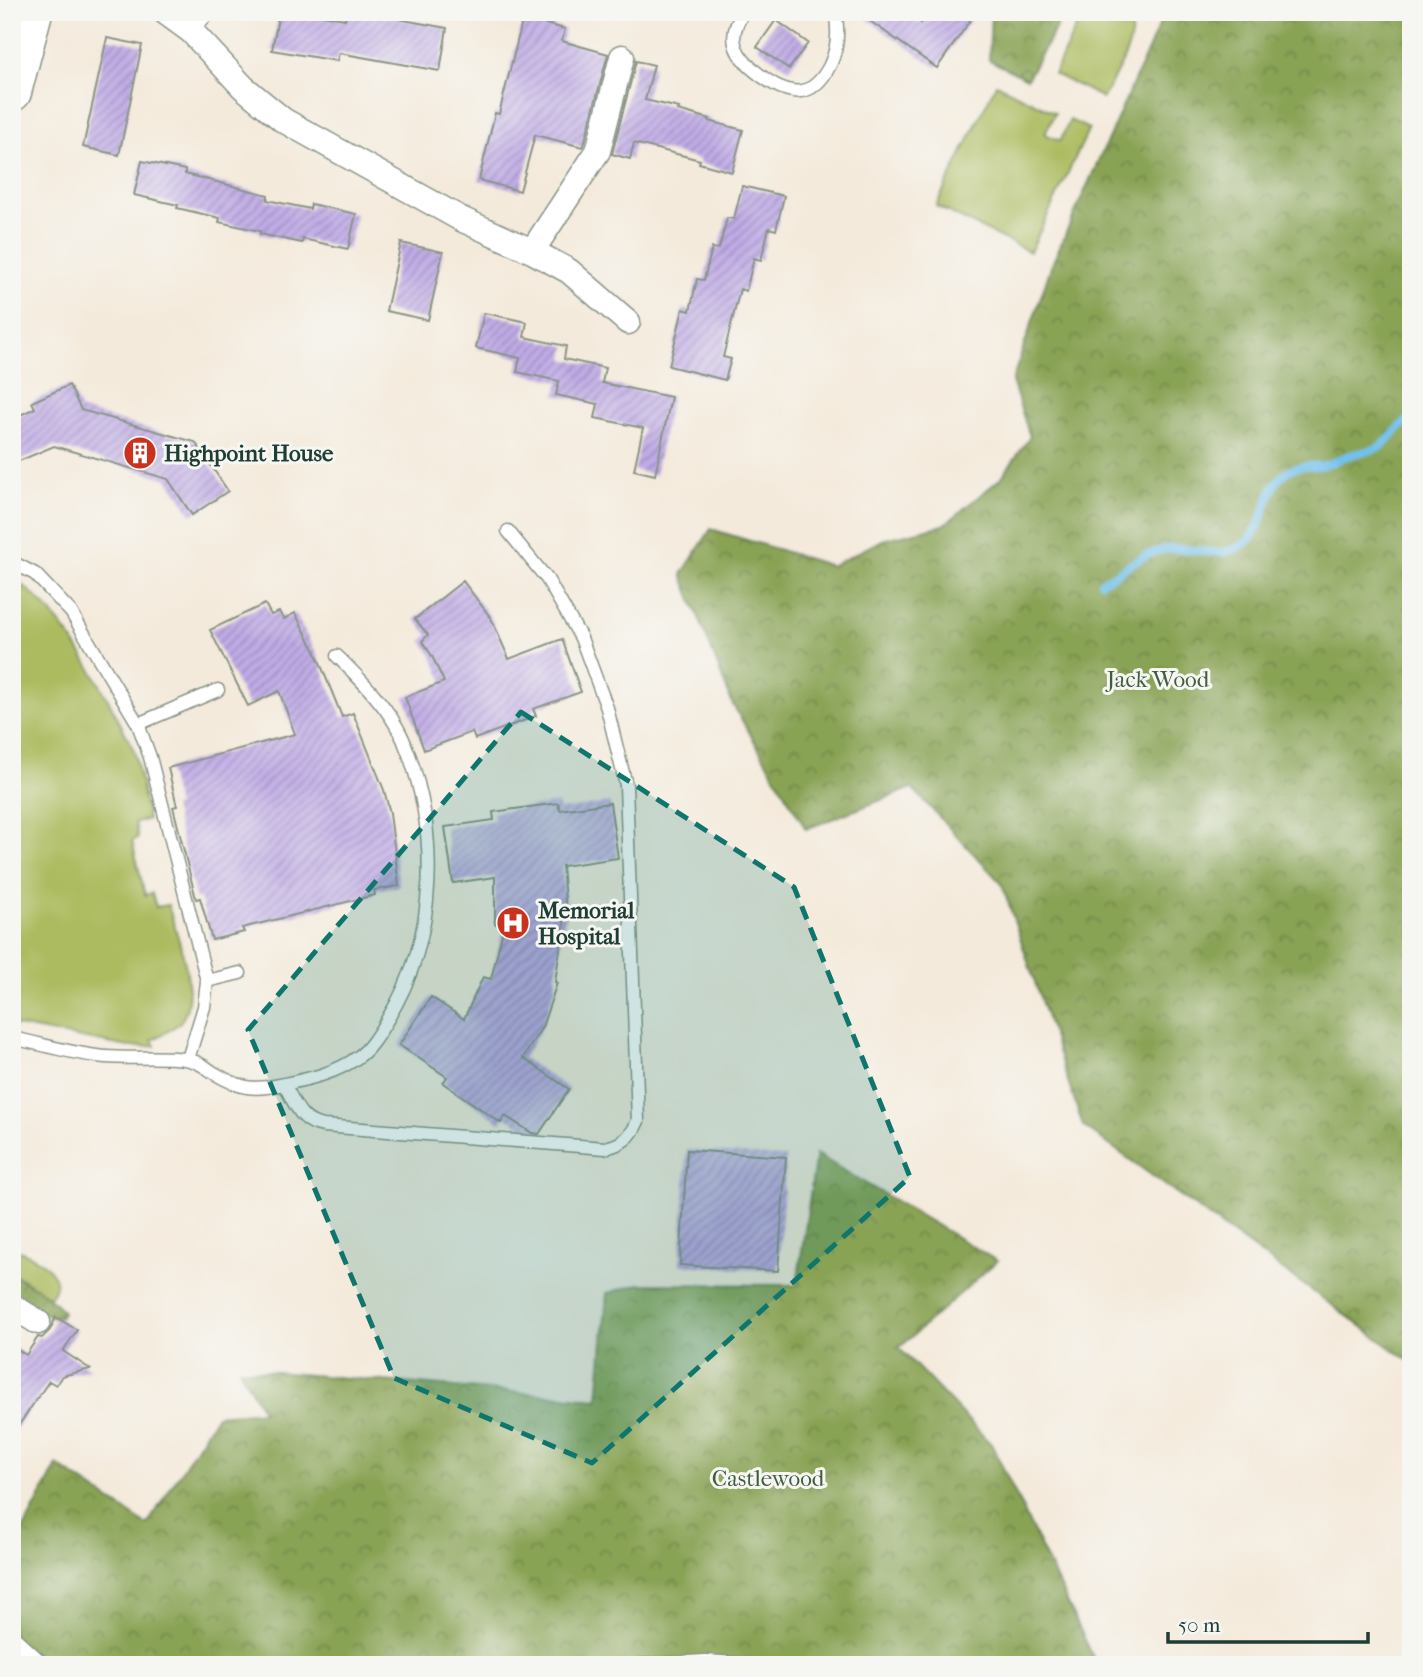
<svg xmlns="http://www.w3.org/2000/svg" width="1423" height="1677" font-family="'IM FELL French Canon',serif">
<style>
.green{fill:#acbb5e;stroke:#667c49;stroke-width:2}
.forest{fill:url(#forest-crowns);stroke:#547044;stroke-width:2}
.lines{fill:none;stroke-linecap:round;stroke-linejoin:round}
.stream{stroke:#72c1ed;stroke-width:8}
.building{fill:url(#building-hatch)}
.service-casing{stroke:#8a9488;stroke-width:15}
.minor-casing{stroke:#8a9488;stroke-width:27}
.primary-casing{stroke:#8a9488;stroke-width:41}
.service{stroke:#fff;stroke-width:12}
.minor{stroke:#fff;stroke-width:24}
.primary{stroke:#fff;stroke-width:38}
.marked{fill:#0f766e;fill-opacity:0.2;stroke:#0f766e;stroke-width:5;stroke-dasharray:14 9;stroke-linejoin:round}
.labels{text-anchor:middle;stroke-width:6;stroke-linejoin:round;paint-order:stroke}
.poi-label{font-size:23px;font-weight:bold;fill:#1f3d34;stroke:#f6f6f2;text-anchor:start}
.park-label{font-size:23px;fill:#425c3e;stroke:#f6f6f2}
</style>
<defs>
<pattern id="forest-crowns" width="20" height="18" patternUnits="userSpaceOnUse" patternTransform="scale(1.75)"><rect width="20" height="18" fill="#89a355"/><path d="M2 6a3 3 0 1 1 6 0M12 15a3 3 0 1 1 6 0" fill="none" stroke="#6f8647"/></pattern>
<pattern id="building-hatch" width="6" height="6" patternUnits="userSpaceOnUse" patternTransform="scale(1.75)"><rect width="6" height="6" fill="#c0abe6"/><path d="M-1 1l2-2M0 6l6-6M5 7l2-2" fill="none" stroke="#9b8cbb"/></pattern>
</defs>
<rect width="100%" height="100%" fill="#f6f6f2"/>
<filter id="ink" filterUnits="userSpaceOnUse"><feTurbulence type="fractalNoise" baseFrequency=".0143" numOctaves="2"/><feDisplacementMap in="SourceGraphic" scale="14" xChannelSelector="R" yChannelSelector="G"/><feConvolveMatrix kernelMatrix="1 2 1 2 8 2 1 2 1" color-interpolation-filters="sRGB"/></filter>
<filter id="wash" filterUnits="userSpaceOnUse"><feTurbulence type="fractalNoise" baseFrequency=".00686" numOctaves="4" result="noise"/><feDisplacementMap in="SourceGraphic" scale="28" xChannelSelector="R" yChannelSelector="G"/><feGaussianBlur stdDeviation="1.57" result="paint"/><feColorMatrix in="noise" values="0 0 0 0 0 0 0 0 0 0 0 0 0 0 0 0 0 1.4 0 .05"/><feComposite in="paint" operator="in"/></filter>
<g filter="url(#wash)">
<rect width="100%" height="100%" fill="#f4eadb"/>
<path class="green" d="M1086,12H1128C1141,40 1115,73 1103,98L1054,74L1078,23Z
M996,84L1055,113L1045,134L1060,141L1070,120L1089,129L1030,252L936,206Z
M12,578C58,607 96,674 120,723C124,732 131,742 134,751C140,773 143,797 148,819L135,823L138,838L132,841L145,895L152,893L156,907L168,905C176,933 202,997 180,1022C172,1030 161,1035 152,1040L155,1046L129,1047L12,1025Z
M15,1250C33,1254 70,1275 50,1297C37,1290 26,1280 12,1274V1252Z"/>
<path class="forest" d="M991,12H1065L1027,79L989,60Z
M1165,12H1411V1362L1083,1126L1002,884L912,788L806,829L733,705L682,574L711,529L832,566L882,540L944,525L1001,478L1030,437L1012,381L1052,264Z
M816,1154L997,1261L899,1348L992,1445L1097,1665H12V1551L57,1465L147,1525L217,1415L263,1411L239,1369L598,1399L607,1293L639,1284L797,1285Z
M12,1274L31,1286L37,1287C45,1297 56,1301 63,1312L60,1317L53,1318L12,1295Z"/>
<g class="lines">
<path class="stream" d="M1101,582C1121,572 1142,554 1162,550C1189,544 1217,561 1241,546C1269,530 1261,489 1288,471C1300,463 1312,468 1324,465C1335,462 1344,456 1354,454C1365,451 1376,451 1384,444C1393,435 1401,425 1411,417"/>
</g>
<g id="blocks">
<path class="building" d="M279,12H307L345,19L346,12H360L447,28L440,71L339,53L337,61L272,50Z
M857,12H906L921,23L928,12H976L937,68Z
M523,18L565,29L562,41L608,54L584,145L583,147L535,135L520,191L479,180L495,113L499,114Z
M776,20L808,43L789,69L757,47Z
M107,38L142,45L119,155L83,147Z
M636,61L654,65L645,100L679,108L678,110L710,119L709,121L743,130L732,172L699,163L700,160L634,143L630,159L612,154Z
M142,161L185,170V174L268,195L267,200L310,209L311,204L356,214L348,249L303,239L302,243L260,234V231L219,222L220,218L177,208L178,205L134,195Z
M742,186L784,196L776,230L769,228L761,260L754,258L746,291L740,289L723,357L731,359L725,380L669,366L683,309L690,311L697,279L704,280L712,248L719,249L727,218L734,219Z
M401,243L443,252L428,320L386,311Z
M484,313L527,322L524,337L566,346L564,359L605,368L602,383L671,397L655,475L634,470L643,428L595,418L598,404L556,395L559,381L517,372L520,358L476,348Z
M69,385L81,410L195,442L228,491L192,515L168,479L54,446L12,464V419L35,408L32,402Z
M463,581L491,618L509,659L562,639L581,692L533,709L536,716L475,739L472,732L424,750L405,697L444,682L432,656L422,641L428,635L415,619Z
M265,604L271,615L279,612L284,619L295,613L316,653L342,717L353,713L384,790L390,813L399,886L374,890L375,895L242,928L244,932L212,940L200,898L196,899L173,807L177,806L168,768L295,734L279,691L248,706L210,630Z
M558,803L560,810L610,803L618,858L562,866L566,911L555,982L557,983L542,1027L523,1058L569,1089L539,1134L532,1133L505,1116L501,1123L443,1083L447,1077L399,1045L431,997L464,1019L483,977L491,979L504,926L495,924V877L453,883L445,827L494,820L493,812Z
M687,1150L786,1157L778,1271L680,1265Z
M56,1317L77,1330L63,1351L90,1369L62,1376L56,1385L49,1381L12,1435V1346L26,1355L38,1337L42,1338L50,1330Z"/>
</g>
</g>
<g filter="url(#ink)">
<use href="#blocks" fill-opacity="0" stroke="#8a9488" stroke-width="2"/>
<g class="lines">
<defs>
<path id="service" d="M744,12C724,39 737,58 760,75C788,96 812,101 830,65C838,48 839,31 835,12
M191,31L210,12
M12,562L35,574L71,612L138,724L150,757L207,981L204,1007L188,1059
M138,724L218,690
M207,981L240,973
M12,1038C43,1044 75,1055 106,1057C132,1059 159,1056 185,1059C195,1060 206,1067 214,1073C241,1089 253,1091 284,1084C309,1079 337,1073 358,1057C370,1049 379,1033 387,1020C439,937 440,828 403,739C389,707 361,680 337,656
M284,1084C295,1103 300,1123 324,1126L605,1148C623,1144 631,1137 638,1121L626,785L607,708L581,638L547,579L508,531
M639,1665L706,1661L762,1665"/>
<path id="minor" d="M165,12L191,31L243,87L283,120L461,219L532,251L569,271L628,322
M532,251L598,151L622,57
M12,1306L38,1322
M12,1643L36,1665"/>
<path id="primary" d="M12,92L33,12"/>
</defs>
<use href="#service" class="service-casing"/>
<use href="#minor" class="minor-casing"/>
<use href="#primary" class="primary-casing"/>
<use href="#service" class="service"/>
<use href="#minor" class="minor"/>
<use href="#primary" class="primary"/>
</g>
</g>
<path class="marked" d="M521,712L794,887L910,1177L592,1463L394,1378L248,1030Z"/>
<defs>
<symbol id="building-disc" viewBox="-11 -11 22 22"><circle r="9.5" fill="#c8321e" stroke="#f6f6f2"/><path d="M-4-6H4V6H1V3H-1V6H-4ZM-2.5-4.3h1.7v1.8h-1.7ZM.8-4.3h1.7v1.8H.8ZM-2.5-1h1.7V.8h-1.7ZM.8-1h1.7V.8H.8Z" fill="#fff"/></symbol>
<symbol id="hospital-disc" viewBox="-11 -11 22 22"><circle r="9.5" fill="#c8321e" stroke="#f6f6f2"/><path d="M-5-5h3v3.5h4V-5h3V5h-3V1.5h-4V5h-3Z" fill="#fff"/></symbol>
</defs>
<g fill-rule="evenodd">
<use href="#building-disc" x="121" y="434" width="38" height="38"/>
<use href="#hospital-disc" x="494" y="904" width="38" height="38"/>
</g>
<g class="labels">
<g class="poi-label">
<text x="164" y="461">Highpoint House</text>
<text x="538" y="918">Memorial<tspan x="538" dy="26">Hospital</tspan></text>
</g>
<g class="park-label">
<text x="1158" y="687">Jack Wood</text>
<text x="768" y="1486">Castlewood</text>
</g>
</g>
<rect width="1423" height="1677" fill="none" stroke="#f6f6f2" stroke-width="42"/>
<path d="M1168 1632v10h200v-10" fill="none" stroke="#1f3d34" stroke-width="3.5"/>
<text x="1178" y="1632" font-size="21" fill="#1f3d34" stroke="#f6f6f2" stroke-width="5" paint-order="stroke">50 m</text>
</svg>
